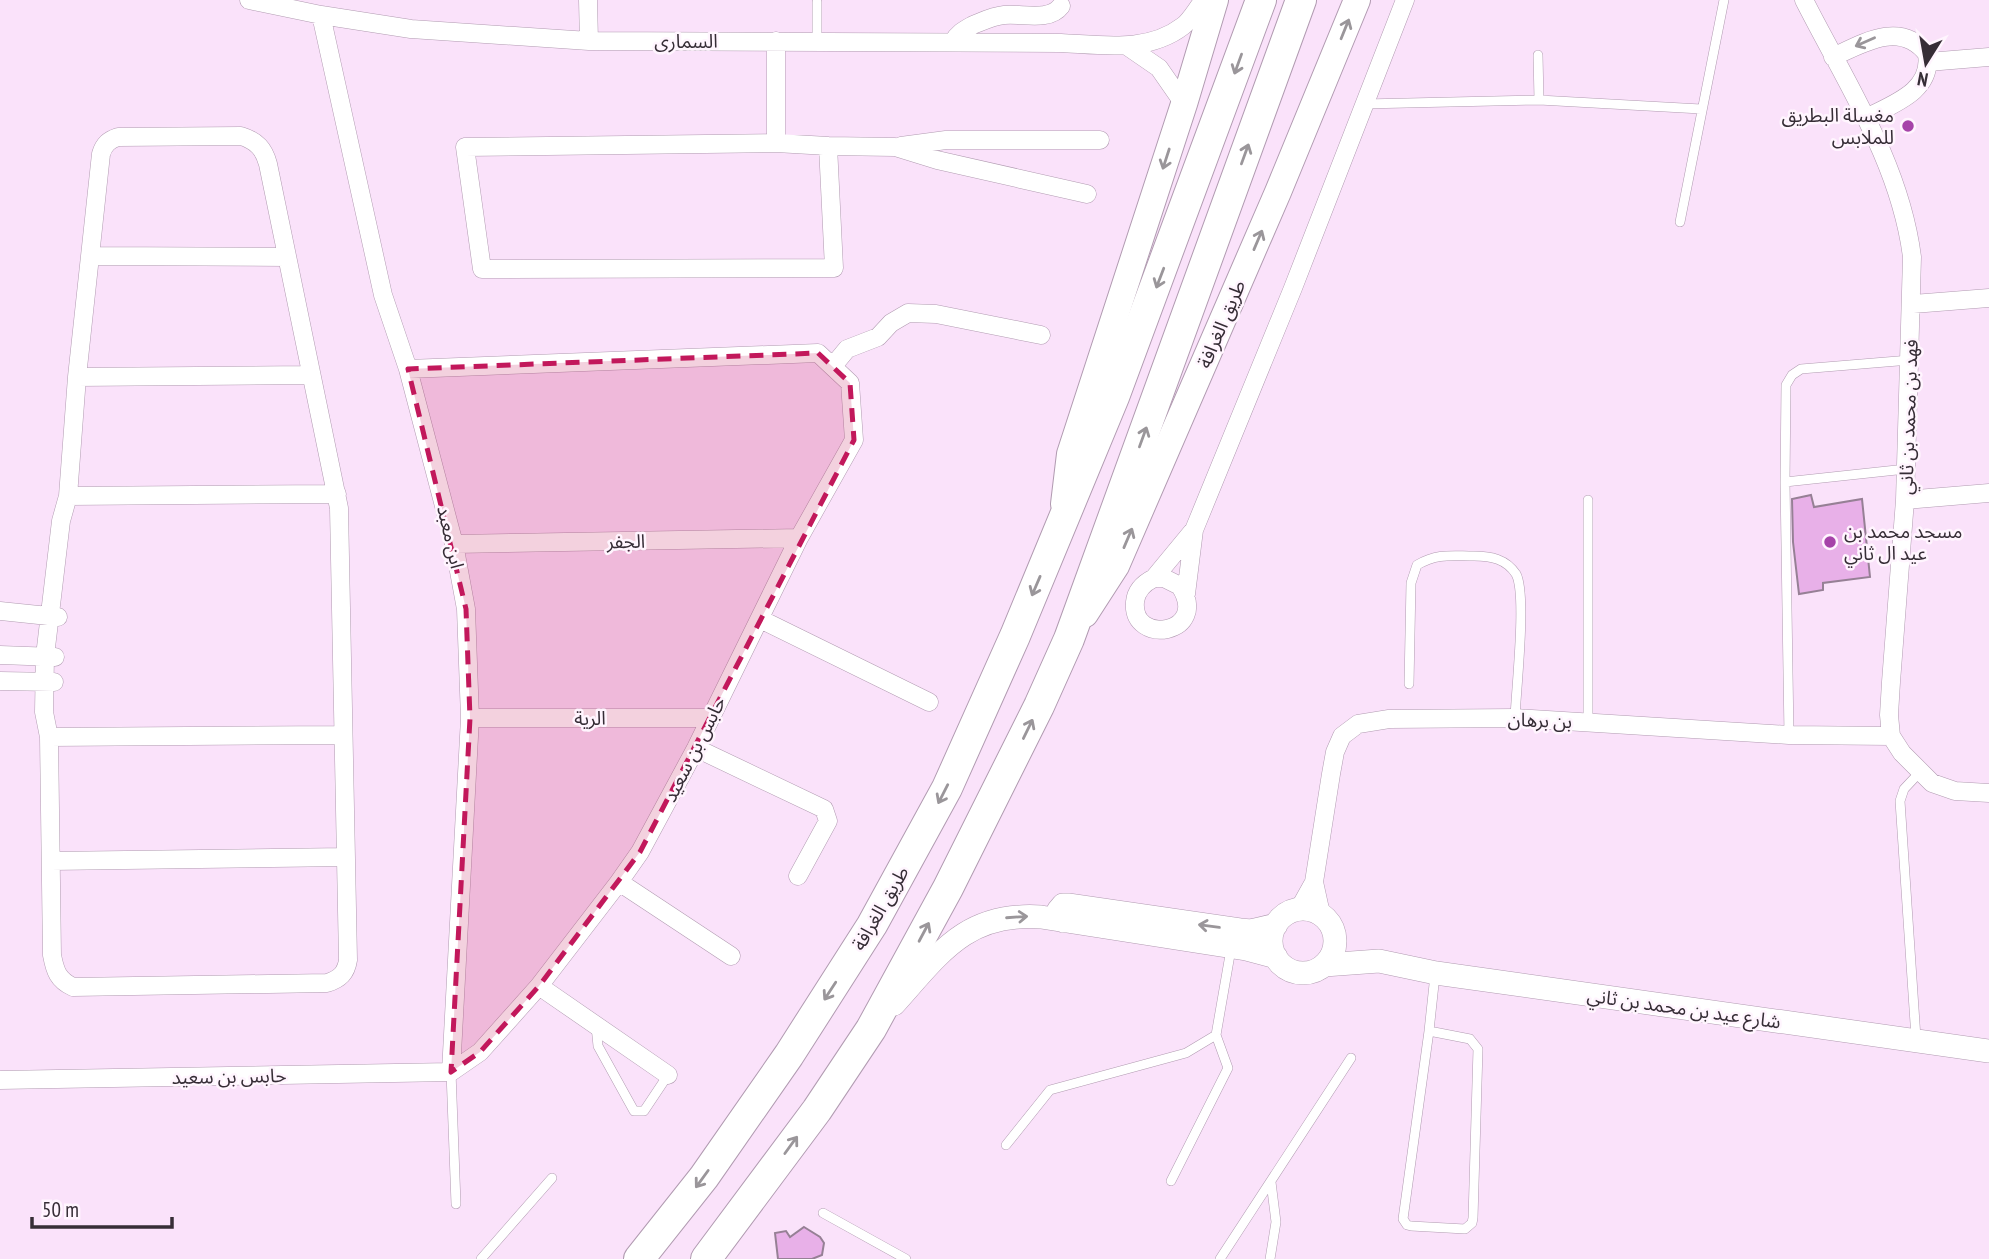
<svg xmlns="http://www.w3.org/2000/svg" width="1989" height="1259" font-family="'PT Sans Narrow','Noto Sans Arabic',sans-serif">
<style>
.building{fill:#e8b0e8;stroke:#968095;stroke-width:2}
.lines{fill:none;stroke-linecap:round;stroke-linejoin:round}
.service-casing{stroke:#b19bb1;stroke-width:10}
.minor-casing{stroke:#b19bb1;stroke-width:19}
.tertiary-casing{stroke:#b19bb1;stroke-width:24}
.secondary-casing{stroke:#b19bb1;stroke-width:28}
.trunk-casing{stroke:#b19bb1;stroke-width:32}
.service{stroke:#fff;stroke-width:9}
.minor{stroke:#fff;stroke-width:18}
.tertiary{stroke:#fff;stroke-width:23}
.secondary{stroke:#fff;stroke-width:26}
.trunk{stroke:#fff;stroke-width:30}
.oneway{stroke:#9a969a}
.marked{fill:#c2185b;fill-opacity:0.2;stroke:#c2185b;stroke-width:5;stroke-dasharray:14 9;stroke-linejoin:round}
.poi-dot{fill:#a643a9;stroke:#fff5fe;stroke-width:2.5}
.labels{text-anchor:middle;stroke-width:5;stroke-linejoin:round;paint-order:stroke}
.street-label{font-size:19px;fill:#362d36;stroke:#fff5fe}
.poi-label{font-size:19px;fill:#362d36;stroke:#fff5fe;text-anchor:end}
</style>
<rect width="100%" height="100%" fill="#fae2fa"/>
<path class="building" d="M1811,495L1814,507L1862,499L1870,577L1823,583V590L1799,594L1793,542L1792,499Z
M804,1227L820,1237L824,1243L822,1255L812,1259H778L775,1233L786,1231L790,1237Z"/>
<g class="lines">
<defs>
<path id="service" d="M817,2V41
M1538,55L1539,100
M1364,104L1539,100L1701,109
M1680,222L1724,0
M1785,482L1906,469
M1409,684L1411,583L1417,565C1438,553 1451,556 1474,556C1491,556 1506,559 1516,574C1527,594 1516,690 1515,718
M1588,722V500
M1789,735L1785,482L1786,385L1792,375L1801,369L1910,360
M596,1026L598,1046L634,1111H644L668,1075
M1429,1031L1470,1039L1478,1049L1473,1218L1472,1223L1465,1229L1411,1226L1407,1225L1403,1219Z
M1429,1031L1435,975
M1916,1038L1900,801L1904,789L1920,772
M451,1072L456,1204
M1006,1145L1050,1090L1186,1053L1216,1035
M1171,1181L1228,1068L1216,1035L1231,949
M823,1213L906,1259
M481,1259L552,1178
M1220,1259L1351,1058
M1270,1259L1276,1222L1271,1182"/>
<path id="minor" d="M249,0L321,15L411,29L589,41L1061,43C1102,45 1148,53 1183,26C1191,20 1197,8 1204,0
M588,0L589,41
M1804,0C1846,83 1900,163 1912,257L1905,500L1891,682L1889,715L1891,736L1902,753L1932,783L1955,791L1989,793
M321,15L383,295L408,369L454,544L466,609L470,718L451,1072
M953,42C958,33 964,30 973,25C983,21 993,16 1004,15C1022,13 1049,22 1061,6
M1127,46L1159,68L1184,104
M1833,57C1863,43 1901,20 1927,54C1933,91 1893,104 1866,118
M1928,62L1989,57
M241,136C257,141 264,149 268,164L339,508L348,960C346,973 340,979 327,983L73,987C58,980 55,971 52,955L49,737L44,712L45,656L61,521L68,496L77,377L101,154C104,144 109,140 118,137Z
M776,143L828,146L834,268L482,269L465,147L776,143V41
M828,146L895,147L937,160L1087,194
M901,146L946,140H1100
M91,256L287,257
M1913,304L1989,298
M833,366L847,349L878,337L891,323L908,313L936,314L1041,335
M77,377L311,375
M68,496L337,494
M1905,500L1989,493
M454,544L799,538
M1154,578H1164L1180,586C1211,634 1131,647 1135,602C1136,590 1144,583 1154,578L1192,532
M1186,594L1194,530L1293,288L1405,0
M0,611L58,617
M760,619L929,702
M0,655L55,657
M0,681L54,682
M470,718H710
M49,737L343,735
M696,748L824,809L828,821L798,876
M51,861L346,857
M619,882L731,956
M1299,909L1314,882
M1321,914L1314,882L1331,774L1335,752L1342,736L1358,724L1389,719L1515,718L1789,735L1891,736
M539,986L668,1075
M0,1080L451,1072L480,1052L539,986L619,882L640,852L696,748L799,538L854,440L850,383L818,353L408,369"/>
<path id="tertiary" d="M1271 941a32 32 0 1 1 64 0a32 32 0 1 1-64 0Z
M1064,921L1058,915V911L1063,905H1068L1240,930L1251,931L1276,925
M1324,965L1379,961L1436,973L1989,1051
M894,1004C940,953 966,912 1041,917L1246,949L1276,957"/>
<path id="secondary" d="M1064,504L1070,454L1184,104L1215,0
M1085,614L1116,566L1278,192L1357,0"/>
<path id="trunk" d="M639,1259L704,1177L789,1055L872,925L947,788L1015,636L1114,397L1261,0
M706,1259L817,1110L871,1029L948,888L1039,706L1069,639L1301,0"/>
</defs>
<use href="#service" class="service-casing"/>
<use href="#minor" class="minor-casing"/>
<use href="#tertiary" class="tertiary-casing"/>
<use href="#secondary" class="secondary-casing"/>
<use href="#trunk" class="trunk-casing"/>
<use href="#service" class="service"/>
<use href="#minor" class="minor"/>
<use href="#tertiary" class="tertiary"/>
<use href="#secondary" class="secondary"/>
<use href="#trunk" class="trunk"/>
</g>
<defs><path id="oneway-shaft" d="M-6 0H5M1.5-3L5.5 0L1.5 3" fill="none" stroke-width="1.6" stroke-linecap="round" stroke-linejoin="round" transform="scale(1.75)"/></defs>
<g class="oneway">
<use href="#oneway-shaft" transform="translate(1345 29) rotate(-68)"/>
<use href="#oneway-shaft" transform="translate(1865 42) rotate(156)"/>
<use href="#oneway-shaft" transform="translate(1238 64) rotate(110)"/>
<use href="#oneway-shaft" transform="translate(1245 154) rotate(-70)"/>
<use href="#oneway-shaft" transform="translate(1166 159) rotate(108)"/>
<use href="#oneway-shaft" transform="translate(1258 240) rotate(-67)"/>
<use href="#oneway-shaft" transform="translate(1160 278) rotate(111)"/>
<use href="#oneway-shaft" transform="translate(1143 437) rotate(-70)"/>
<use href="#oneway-shaft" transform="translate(1128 538) rotate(-67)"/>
<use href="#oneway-shaft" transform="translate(1036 586) rotate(113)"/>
<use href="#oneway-shaft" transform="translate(1028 729) rotate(-64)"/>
<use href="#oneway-shaft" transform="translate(943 794) rotate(117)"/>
<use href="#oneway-shaft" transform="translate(1017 917) rotate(-4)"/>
<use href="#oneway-shaft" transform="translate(1209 926) rotate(-172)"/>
<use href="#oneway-shaft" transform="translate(924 932) rotate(-62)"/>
<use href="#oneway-shaft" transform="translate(830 991) rotate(123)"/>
<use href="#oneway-shaft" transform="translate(791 1145) rotate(-54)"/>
<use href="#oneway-shaft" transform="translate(702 1179) rotate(126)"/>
</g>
<path class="marked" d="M818,353L850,383L854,440L640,852L539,986L480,1052L451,1072L470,718L466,609L408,369Z"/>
<g class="poi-dot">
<circle cx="1908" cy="126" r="7"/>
<circle cx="1830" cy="542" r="7"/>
</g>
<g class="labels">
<g class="street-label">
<text x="686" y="48">السمارى</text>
<text transform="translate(1221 324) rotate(-67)" y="7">طريق الغرافة</text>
<text transform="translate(1908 417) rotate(-88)" y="7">فهد بن محمد بن ثاني</text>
<text transform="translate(451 537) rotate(77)" y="7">ابن معبد</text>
<text transform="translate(626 541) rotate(-1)" y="7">الجفر</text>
<text x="590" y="725">الرية</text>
<text transform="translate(1540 720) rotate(2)" y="7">بن برهان</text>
<text transform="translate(694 749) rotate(-63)" y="7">حابس بن سعيد</text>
<text transform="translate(880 908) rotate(-60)" y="7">طريق الغرافة</text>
<text transform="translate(1684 1008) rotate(8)" y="7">شارع عيد بن محمد بن ثاني</text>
<text transform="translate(229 1076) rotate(-1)" y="7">حابس بن سعيد</text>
</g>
<g class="poi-label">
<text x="1894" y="122">مغسلة البطريق<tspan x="1894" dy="22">للملابس</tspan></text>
<text x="1844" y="538" text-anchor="start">مسجد محمد بن<tspan x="1844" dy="22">عيد ال ثاني</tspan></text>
</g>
</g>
<g transform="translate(1926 63) rotate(191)" stroke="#fff5fe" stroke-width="5" paint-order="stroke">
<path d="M0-5L12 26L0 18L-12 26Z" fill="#362d36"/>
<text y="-10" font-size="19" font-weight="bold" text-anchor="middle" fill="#362d36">N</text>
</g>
<path d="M32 1217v10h140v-10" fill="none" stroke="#362d36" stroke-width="3.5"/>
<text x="42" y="1217" font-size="21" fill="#362d36" stroke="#fff5fe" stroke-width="5" paint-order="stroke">50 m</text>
</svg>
